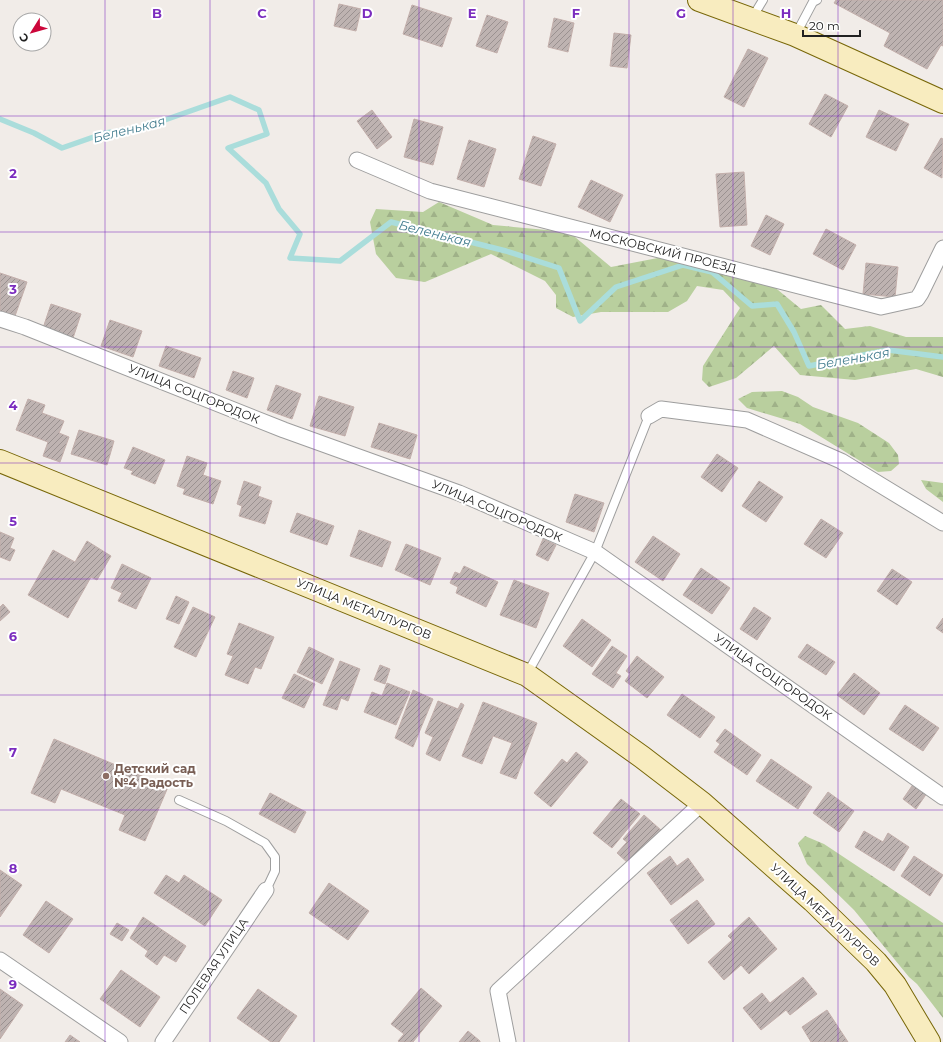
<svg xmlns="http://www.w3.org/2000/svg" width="943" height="1042" font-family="Montserrat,sans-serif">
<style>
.forest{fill:url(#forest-firs)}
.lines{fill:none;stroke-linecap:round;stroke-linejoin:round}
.stream{stroke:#aadddb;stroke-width:5.5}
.building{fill:url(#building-hatch);stroke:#c3afab}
.lane-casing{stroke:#9e9e9e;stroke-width:10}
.street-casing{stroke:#9e9e9e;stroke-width:17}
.secondary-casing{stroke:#786708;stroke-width:24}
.lane{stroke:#fff;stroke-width:8}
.street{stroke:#fff;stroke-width:15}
.secondary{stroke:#f8ecbf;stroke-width:22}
.grid{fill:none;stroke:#7b2cbf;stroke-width:1;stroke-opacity:0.55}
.education-dot{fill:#8d6e63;stroke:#fff;stroke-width:1.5}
.labels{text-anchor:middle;stroke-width:4;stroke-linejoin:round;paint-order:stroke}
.street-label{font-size:12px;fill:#212121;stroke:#fff}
.education-label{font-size:12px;font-weight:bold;fill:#785e54;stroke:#fff;text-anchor:start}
.water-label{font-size:13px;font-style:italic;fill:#437d8f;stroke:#fff}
.grid-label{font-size:13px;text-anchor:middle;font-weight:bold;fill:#7b2cbf;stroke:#fff;stroke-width:4;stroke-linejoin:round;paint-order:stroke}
</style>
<defs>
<pattern id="forest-firs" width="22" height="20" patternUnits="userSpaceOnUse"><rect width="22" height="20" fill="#b9cf9e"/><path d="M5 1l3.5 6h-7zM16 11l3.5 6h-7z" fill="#9fb188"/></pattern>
<pattern id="building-hatch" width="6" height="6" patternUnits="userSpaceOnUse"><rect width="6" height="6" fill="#beb3b1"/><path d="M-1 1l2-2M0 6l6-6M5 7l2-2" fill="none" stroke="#9a9190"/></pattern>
</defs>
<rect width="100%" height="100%" fill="#f1ece8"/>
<path class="forest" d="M439,202L493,225L569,232L611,267L668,256L772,285L801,309L821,305L845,329L870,326L906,337H943V377L916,369L855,380L800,375L774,346L736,378L709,387L702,380L703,366L740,308L723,290L697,286L687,301L668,312H601L573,317L556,308V295L545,281L491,254L425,282L396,278L376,254L370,222L376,209L423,212Z
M782,391L798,397L813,407L858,423L889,443L898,455L899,464L891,471L878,472L800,424L747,408L738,399L752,392Z
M921,480L943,483V502L926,489Z
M805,836L824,844L943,923V1018L917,984L909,977L854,910L807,864L798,843Z"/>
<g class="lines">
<path class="stream" d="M0,119L34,133L62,148L105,133L142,128L230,97L259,110L267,134L228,148L266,183L279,209L300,234L290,258L340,261L391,222L506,251L559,268L580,321L616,287L683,265L712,272L752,306L777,304L794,332L809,366L888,350L943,357"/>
</g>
<path class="building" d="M836,0H943V46L941,45L927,69L884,46L890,33L834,3Z
M339,4L361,9L356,31L334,26Z
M412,5L452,18L442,47L403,34Z
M487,15L508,22L497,53L476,46Z
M554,18L574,23L568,52L548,47Z
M614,33L631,35L627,68L610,66Z
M748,49L768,58L744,107L724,97Z
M825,94L848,106L831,137L809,124Z
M372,110L392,137L377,149L357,121Z
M879,110L909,124L896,151L866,137Z
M414,119L443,127L433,165L404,157Z
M533,136L556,144L541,186L519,179Z
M941,138L943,139L942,178L924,168Z
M469,140L496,149L484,187L457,179Z
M744,172L747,225L720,227L716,174Z
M591,180L623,195L610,222L578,207Z
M766,215L784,224L770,255L751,246Z
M826,229L856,245L843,270L813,254Z
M866,263L898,267L895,297L863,294Z
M0,273L27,282L15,316L0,311Z
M51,304L81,314L73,338L43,328Z
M110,320L142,331L133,357L101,346Z
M166,346L201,358L194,378L159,366Z
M233,371L254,378L247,398L226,390Z
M276,385L301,394L292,419L267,410Z
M319,396L354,407L345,436L310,426Z
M28,399L45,405L42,413L64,421L59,433L69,437L60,462L43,456L48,442L16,430Z
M379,423L417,435L410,459L371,447Z
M79,430L114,441L107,465L71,454Z
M133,447L165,460L155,484L131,474L133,471L124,468Z
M717,454L738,468L722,492L701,477Z
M187,456L207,463L203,475L221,481L213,504L183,494L185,489L177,486Z
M244,481L261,487L258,496L272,501L265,524L239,516L242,506L237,504Z
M759,481L783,497L766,522L742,506Z
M575,494L604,503L594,532L566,522Z
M297,513L334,526L327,545L290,532Z
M821,519L843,533L826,558L804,544Z
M359,530L391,542L382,567L350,556Z
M0,532L14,538L10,548L15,550L10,561L0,557Z
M653,536L680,554L663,581L635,562Z
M543,539L556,545L548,561L536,555Z
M87,541L111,556L97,580L91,577L68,618L28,595L53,550L75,562Z
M406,544L441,558L430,585L395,570Z
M122,564L151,578L136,609L118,601L122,593L111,588Z
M464,566L498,582L486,607L456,593L458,587L450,583L455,572L460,574Z
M701,568L730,588L712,614L683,595Z
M892,569L912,582L897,605L877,591Z
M514,580L549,593L536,628L500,615Z
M176,596L189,602L179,624L166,619Z
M3,604L10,612L0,621V607Z
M193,607L215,617L196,657L174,647Z
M754,607L771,618L757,640L740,629Z
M943,618V633L936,628Z
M582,619L611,640L592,667L563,646Z
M239,623L274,637L261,669L255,667L248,684L225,675L233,656L227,654Z
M807,644L835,662L826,675L798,657Z
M612,646L627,656L616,673L621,676L613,688L592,674Z
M309,647L334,659L322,684L297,672Z
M637,656L664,677L647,698L625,681L630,674L626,671Z
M340,661L360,669L348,701L341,698L337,710L323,705Z
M380,665L390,669L385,684L374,680Z
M854,673L880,693L864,715L837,695Z
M294,674L315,684L304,708L282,698Z
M387,683L410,692L396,725L364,712L372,692L382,696Z
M413,690L433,699L413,747L395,738Z
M682,694L715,717L700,738L667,715Z
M438,701L458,709L461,703L464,705L440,761L426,754L433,737L425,733Z
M483,702L537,723L516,779L500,773L512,743L493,736L482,764L462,756Z
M905,705L939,728L923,751L889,729Z
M725,729L761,755L747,775L714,752L720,744L716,741Z
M54,739L168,787L145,841L119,830L125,815L61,789L55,803L31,793Z
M576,752L588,762L551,807L534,793L562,759L567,763Z
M771,759L812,787L798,809L756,781Z
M914,783L927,793L916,809L903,799Z
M828,792L854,811L839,832L813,813Z
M270,793L306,812L295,833L259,814Z
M621,799L640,814L612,848L593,833Z
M644,815L662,831L629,864L617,853L627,842L623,839Z
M864,831L883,842L888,833L909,847L894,871L855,847Z
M670,856L677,866L688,858L704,880L671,905L647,873Z
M914,856L943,875L930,896L901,876Z
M0,870L22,885L0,917Z
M166,875L179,883L184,875L222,900L205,926L154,893Z
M329,883L369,911L348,940L309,913Z
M697,900L715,924L688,944L670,920Z
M46,901L73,919L49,953L23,935Z
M143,917L186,946L176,962L164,955L157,965L145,956L148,951L130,938Z
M749,917L777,949L749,974L741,965L724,980L708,962L732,940L728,936Z
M117,923L129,930L122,941L110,934Z
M121,970L160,997L140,1027L100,999Z
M803,977L817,994L790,1015L786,1010L761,1030L743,1008L762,993L770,1003Z
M421,988L442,1006L413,1042H399L398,1041L404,1034L391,1024Z
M0,989L23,1005L0,1039Z
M258,989L297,1016L279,1042H271L237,1018Z
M827,1010L848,1042H811L802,1027Z
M468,1031L480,1041V1042H459Z
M70,1035L80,1042H65Z"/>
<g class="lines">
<defs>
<path id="lane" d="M752,18L763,0
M796,34L813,2L817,0
M527,674L595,552L649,416
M179,800L226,821L265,843L275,857V871L266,890"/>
<path id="street" d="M357,160L430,191L881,307L917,299L921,293L943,248
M0,319L25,327L284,430L459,493L595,552L943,797
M649,416L661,409L747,420L841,461L943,523
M0,960L120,1042
M163,1042L266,890
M508,1042L498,991L702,803"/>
<path id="secondary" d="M699,0L795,35L943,102
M0,461L527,675L642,757L702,803L813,901L876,962L895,985L929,1042"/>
</defs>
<use href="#lane" class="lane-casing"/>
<use href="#street" class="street-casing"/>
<use href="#secondary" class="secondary-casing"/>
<use href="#lane" class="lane"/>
<use href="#street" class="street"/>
<use href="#secondary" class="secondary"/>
</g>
<path class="grid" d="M105,0V1042M210,0V1042M314,0V1042M419,0V1042M524,0V1042M629,0V1042M733,0V1042M838,0V1042M0,116H943M0,232H943M0,347H943M0,463H943M0,579H943M0,695H943M0,810H943M0,926H943"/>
<circle class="education-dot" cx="106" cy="776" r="4"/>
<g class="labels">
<g class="street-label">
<text transform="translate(663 251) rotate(14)" y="4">МОСКОВСКИЙ ПРОЕЗД</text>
<text transform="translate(194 394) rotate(22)" y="4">УЛИЦА СОЦГОРОДОК</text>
<text transform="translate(497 511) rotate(23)" y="4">УЛИЦА СОЦГОРОДОК</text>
<text transform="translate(364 609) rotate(22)" y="4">УЛИЦА МЕТАЛЛУРГОВ</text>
<text transform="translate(773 677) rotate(35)" y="4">УЛИЦА СОЦГОРОДОК</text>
<text transform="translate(825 915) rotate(43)" y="4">УЛИЦА МЕТАЛЛУРГОВ</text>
<text transform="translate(214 966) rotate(-56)" y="4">ПОЛЕВАЯ УЛИЦА</text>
</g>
<g class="education-label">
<text x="114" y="773">Детский сад<tspan x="114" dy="14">№4 Радость</tspan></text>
</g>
<g class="water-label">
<text transform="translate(129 129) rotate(-14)" y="5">Беленькая</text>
<text transform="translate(435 233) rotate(14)" y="5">Беленькая</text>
<text transform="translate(853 358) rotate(-10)" y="5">Беленькая</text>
</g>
</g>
<g class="grid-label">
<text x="157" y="18">B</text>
<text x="262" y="18">C</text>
<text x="367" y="18">D</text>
<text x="472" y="18">E</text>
<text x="576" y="18">F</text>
<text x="681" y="18">G</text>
<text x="786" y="18">H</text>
<text x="13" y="178">2</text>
<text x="13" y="294">3</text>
<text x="13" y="410">4</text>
<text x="13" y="526">5</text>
<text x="13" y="641">6</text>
<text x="13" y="757">7</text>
<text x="13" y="873">8</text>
<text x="13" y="989">9</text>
</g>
<g transform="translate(32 32) rotate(233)"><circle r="19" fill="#ffffff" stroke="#a6a6a6"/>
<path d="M0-3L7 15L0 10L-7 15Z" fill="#cc063a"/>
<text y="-6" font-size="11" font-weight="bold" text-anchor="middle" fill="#212121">С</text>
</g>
<path d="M803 30v6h57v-6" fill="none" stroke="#212121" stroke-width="2"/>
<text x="809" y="30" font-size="12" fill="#212121" stroke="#ffffff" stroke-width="3" paint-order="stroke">20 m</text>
</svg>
